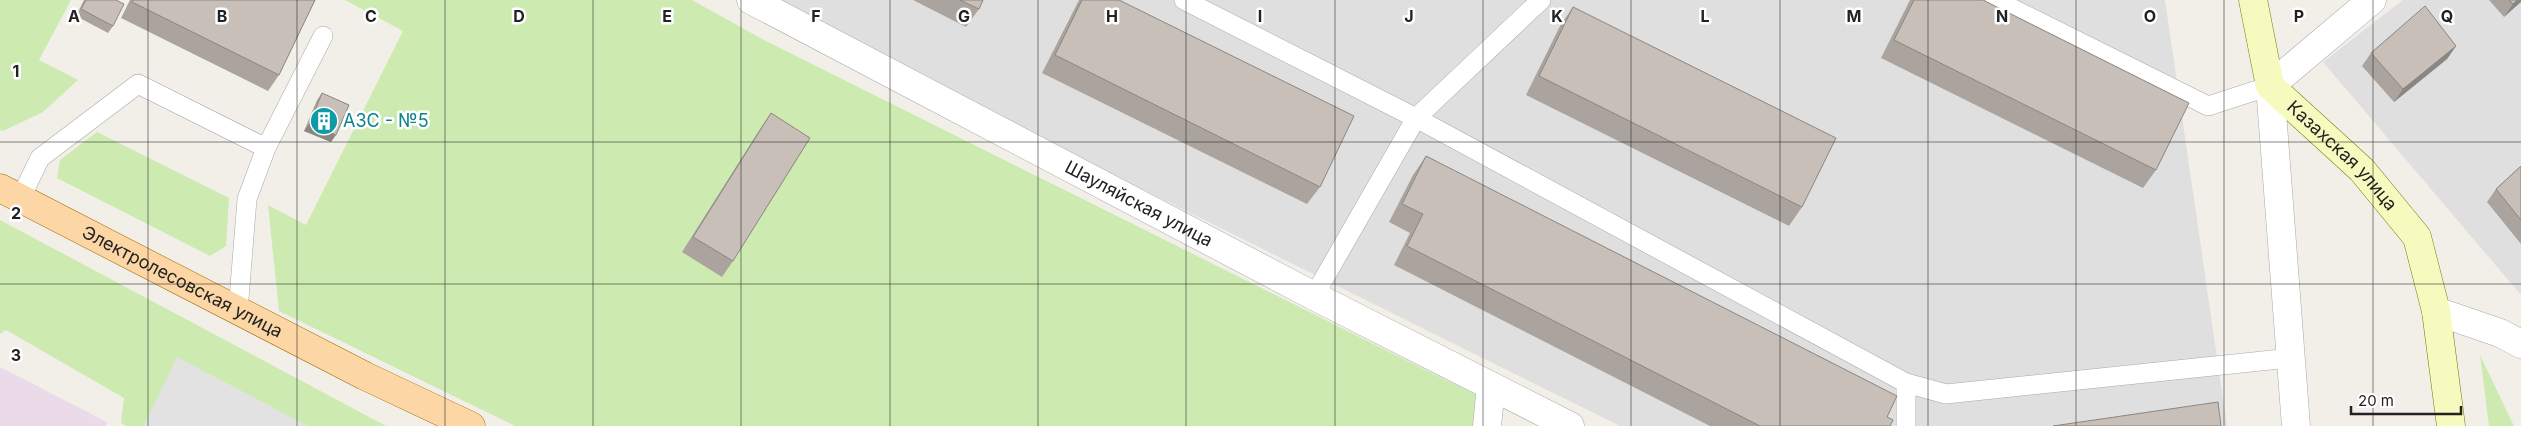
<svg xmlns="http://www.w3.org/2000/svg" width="2521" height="426" font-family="Inter,sans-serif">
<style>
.residential{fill:#e0dfdf}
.industrial{fill:#ebdbe8}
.grass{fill:#cdebb0}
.parking{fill:#e2e2e2}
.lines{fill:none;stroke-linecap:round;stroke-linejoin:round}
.service-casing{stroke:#a9a9a9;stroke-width:20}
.minor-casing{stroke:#a9a9a9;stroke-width:29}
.secondary-casing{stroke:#707d05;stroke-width:29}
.primary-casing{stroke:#a06b00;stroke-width:29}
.service{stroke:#fff;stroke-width:19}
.minor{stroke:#fff;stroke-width:28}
.secondary{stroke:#f7fabf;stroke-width:28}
.primary{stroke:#fcd6a4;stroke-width:28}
.wall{fill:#aba49e}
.shaded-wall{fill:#8b8681}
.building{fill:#c7bfb8;stroke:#8b8681}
.grid{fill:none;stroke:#222;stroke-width:1;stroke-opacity:0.55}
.labels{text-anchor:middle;stroke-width:5;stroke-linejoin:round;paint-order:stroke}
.culture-label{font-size:18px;fill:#0d838f;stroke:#fff;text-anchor:start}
.street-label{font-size:18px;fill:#222;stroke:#fff}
.grid-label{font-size:16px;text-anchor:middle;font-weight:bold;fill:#222;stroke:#fff;stroke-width:5;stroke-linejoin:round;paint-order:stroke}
</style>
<rect width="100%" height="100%" fill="#f2efe9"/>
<path class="residential" d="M760,0H2165L2227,426H1620Z
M2403,0H2521V295L2323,62Z"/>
<path class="industrial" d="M0,367L107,422L106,426H0Z"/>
<path class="grass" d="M0,0H71L39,60L78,80L43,112L3,131L0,130Z
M345,0H692L764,40L1478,396V426H515L279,311L268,205L306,225L403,31Z
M97,132L229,198L226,246L210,256L57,178L60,160Z
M0,220L386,426H126L121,423L124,398L6,330L0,334Z
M2480,355L2514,426H2489Z"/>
<path class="parking" d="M177,357L308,426H144Z"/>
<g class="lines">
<defs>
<path id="service" d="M1184,0L1416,118L1541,0
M1995,0L2208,106L2270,86
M266,148L323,36
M20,199L40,158L138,84L266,148L247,199L238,311
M1314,296L1416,118L1906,383V426
M1906,383L1946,394L2290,358"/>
<g id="minor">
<path id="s1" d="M751,0L1314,296L1570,426"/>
<path d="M2436,311L2500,333L2521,344"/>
<path d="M1487,426L1491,386"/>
<path d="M2296,426L2270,86L2372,0"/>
</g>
<g id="secondary">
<path id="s2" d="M2253,0L2270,86L2362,170L2417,237L2436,311L2451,426"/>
</g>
<g id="primary">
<path id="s3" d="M0,188L365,376L471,426"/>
</g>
</defs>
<use href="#service" class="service-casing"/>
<use href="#minor" class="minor-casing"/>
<use href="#secondary" class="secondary-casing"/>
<use href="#primary" class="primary-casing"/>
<use href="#service" class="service"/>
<use href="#minor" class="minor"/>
<use href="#secondary" class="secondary"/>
<use href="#primary" class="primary"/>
</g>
<path class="wall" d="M84,0H116L113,26L108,33L76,16Z
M130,0H315L279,75L268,91L121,18Z
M913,0H983L979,9L966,27Z
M1079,0H1119L1320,187L1307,204L1042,73Z
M1910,0H1983L2156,170L2143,188L1881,58Z
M2489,0H2521L2504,17Z
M1573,7L1802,207L1789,226L1526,95L1560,26Z
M2456,46L2447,59L2394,102L2362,66L2371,53Z
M322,93L331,142L304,131L317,100Z
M771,113L733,261L722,277L682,252L760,129Z
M1426,156L1887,417L1890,426H1710L1394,265L1410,233L1389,222L1413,175Z
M2521,166V244L2487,202L2496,189Z"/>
<path class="shaded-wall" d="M2517,0H2521V2L2504,17L2513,4Z
M2456,46L2447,59L2394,102L2403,89Z
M310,123L336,135L331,142L304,131Z"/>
<path class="building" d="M86,0H116L124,4L113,26L81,9Z
M133,0H315L279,75L132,2Z
M960,0H983L979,9Z
M1082,0H1119L1354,116L1320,187L1055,55Z
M1914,0H1983L2189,103L2156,170L1894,40Z
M2509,0H2517L2513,4Z
M2425,6L2456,46L2403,89L2371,53Z
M1573,7L1836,138L1802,207L1539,76Z
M322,93L349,105L336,135L310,123Z
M771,113L810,138L733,261L693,237Z
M1426,156L1897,396L1887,417L1893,420L1890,426H1760L1407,246L1423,214L1402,204Z
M2521,166V220L2496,189Z
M2218,402L2221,426H2053Z"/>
<path class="grid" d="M148,0V426M297,0V426M445,0V426M593,0V426M741,0V426M890,0V426M1038,0V426M1186,0V426M1335,0V426M1483,0V426M1631,0V426M1780,0V426M1928,0V426M2076,0V426M2224,0V426M2373,0V426M0,142H2521M0,284H2521"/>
<defs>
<symbol id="building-disc" viewBox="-11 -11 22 22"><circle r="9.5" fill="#0f9aa8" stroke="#fff"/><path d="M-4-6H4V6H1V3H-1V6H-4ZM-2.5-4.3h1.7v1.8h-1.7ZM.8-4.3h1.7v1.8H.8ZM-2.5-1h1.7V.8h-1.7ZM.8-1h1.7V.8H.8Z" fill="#fff"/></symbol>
</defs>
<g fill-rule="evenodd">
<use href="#building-disc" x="308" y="105" width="32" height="32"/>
</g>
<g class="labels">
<g class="culture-label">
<text x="343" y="127">АЗС - №5</text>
</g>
<g class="street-label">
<text dy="6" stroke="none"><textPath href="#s2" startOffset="188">Казахская улица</textPath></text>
<text dy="6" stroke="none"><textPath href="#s1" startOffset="438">Шауляйская улица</textPath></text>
<text dy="6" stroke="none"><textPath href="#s3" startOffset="205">Электролесовская улица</textPath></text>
</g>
</g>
<g class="grid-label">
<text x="74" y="22">A</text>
<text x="222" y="22">B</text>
<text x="371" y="22">C</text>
<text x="519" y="22">D</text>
<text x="667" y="22">E</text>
<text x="816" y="22">F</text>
<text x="964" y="22">G</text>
<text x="1112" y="22">H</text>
<text x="1260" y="22">I</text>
<text x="1409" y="22">J</text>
<text x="1557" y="22">K</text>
<text x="1705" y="22">L</text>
<text x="1854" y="22">M</text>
<text x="2002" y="22">N</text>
<text x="2150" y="22">O</text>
<text x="2299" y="22">P</text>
<text x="2447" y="22">Q</text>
<text x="16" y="77">1</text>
<text x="16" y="219">2</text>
<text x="16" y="361">3</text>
</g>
<path d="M2351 406v8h110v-8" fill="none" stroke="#222222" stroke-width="2.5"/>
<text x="2358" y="406" font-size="15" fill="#222222" stroke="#ffffff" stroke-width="4" paint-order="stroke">20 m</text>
</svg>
